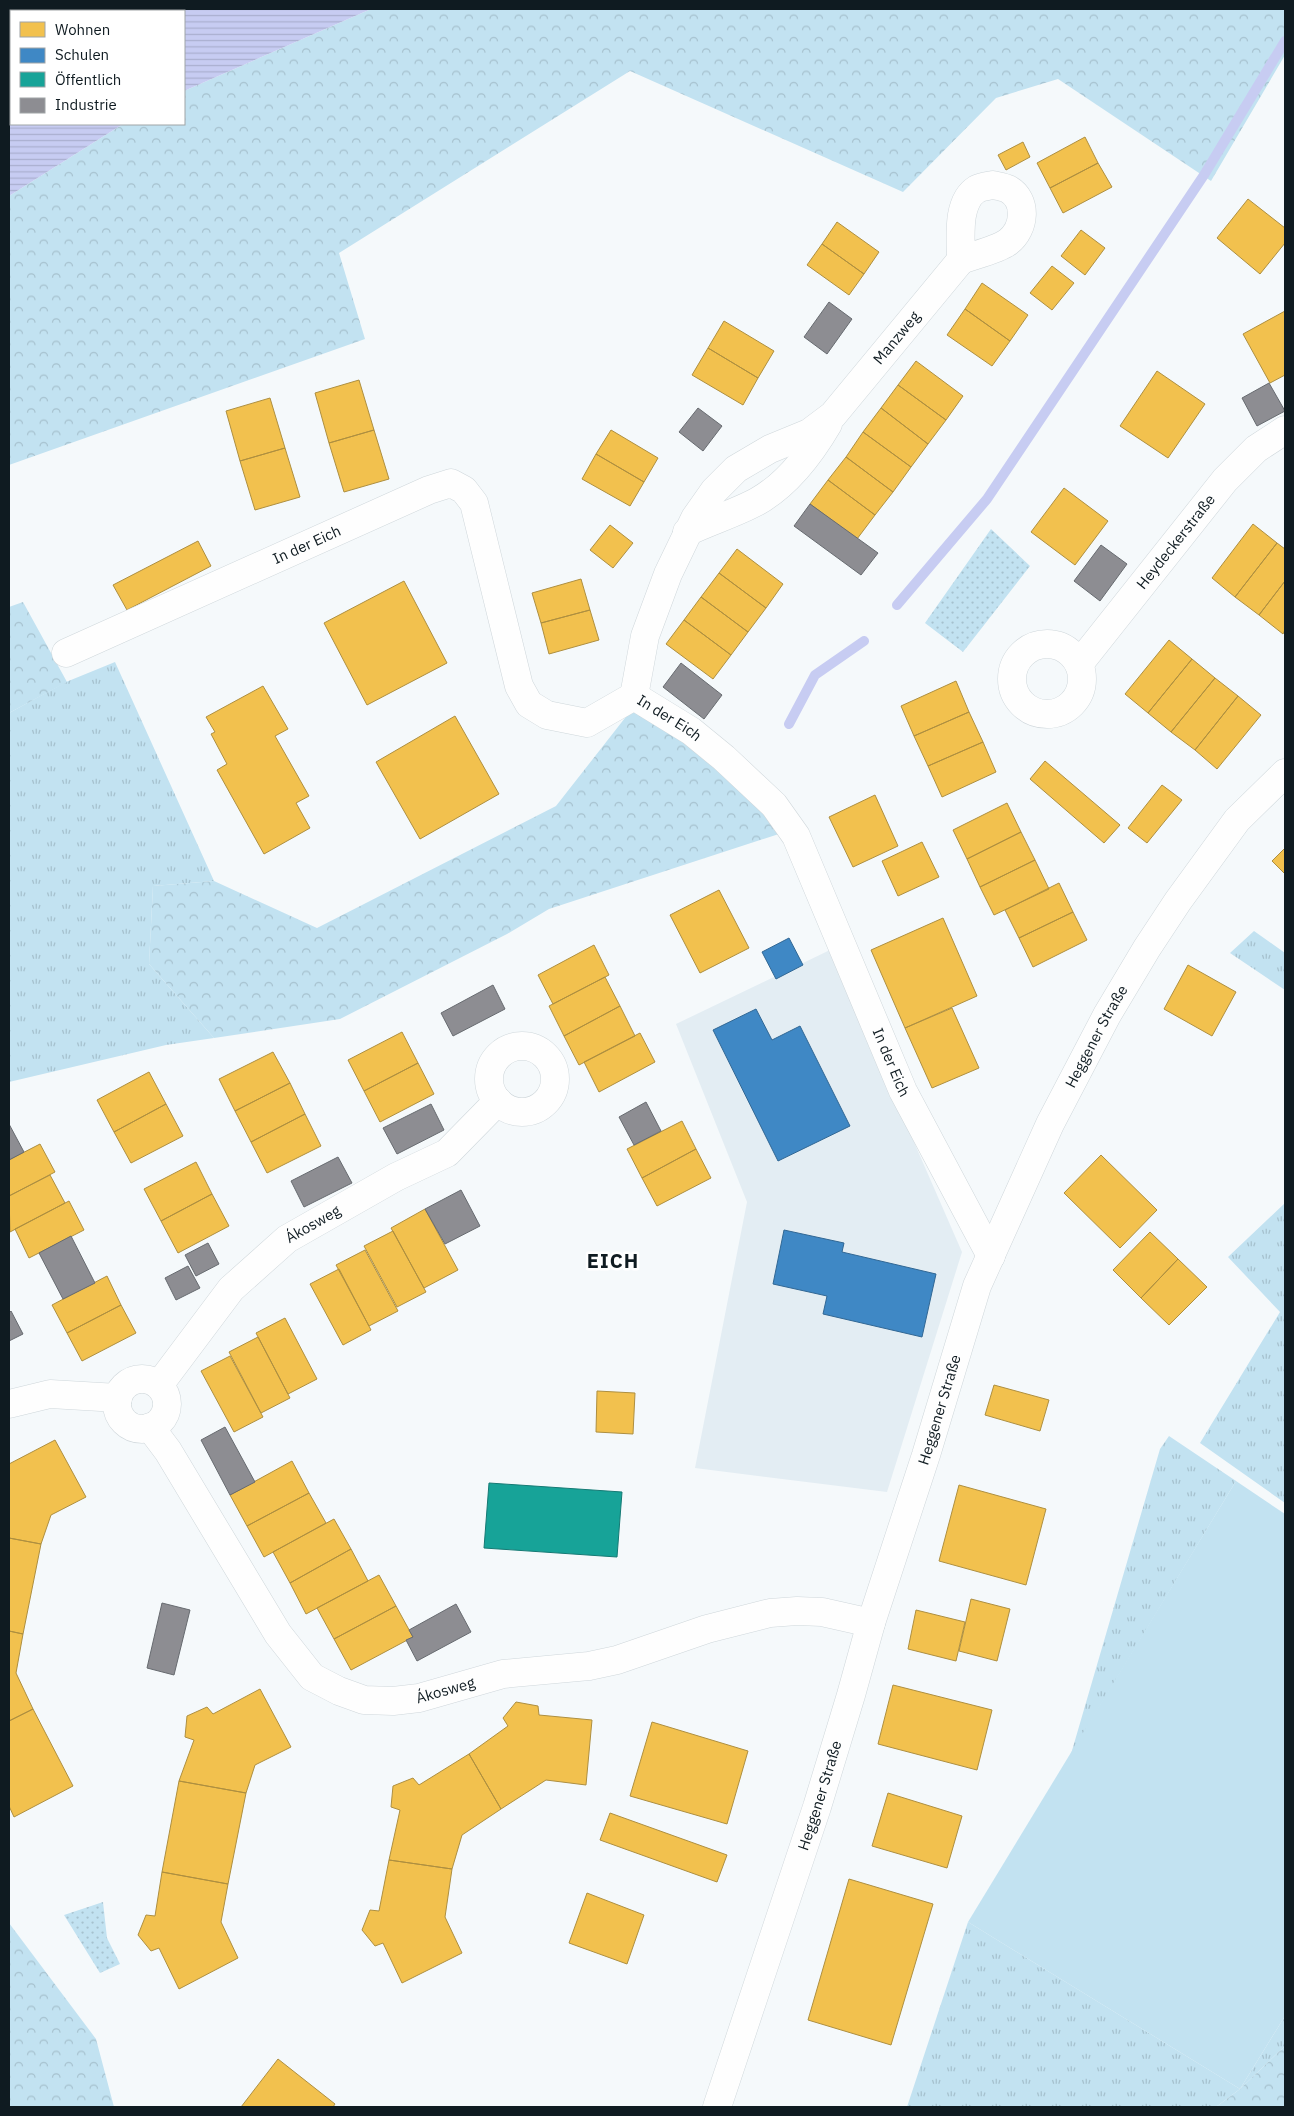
<svg xmlns="http://www.w3.org/2000/svg" width="1294" height="2116" font-family="'IBM Plex Sans',sans-serif">
<style>
.built{fill:#e3edf3}
.grass{fill:url(#grass-tufts)}
.forest{fill:url(#forest-crowns)}
.park{fill:url(#park-dots)}
.garden{fill:#c2e2f1}
.water{fill:url(#water-rules)}
.homes{fill:#f2c14e;stroke:#ae8f40}
.schools{fill:#3f88c5;stroke:#316794}
.public{fill:#17a398;stroke:#157a74}
.industry{fill:#8d8d92;stroke:#676b70}
.lines{fill:none;stroke-linecap:round;stroke-linejoin:round}
.stream{stroke:#c7ccf2;stroke-width:10}
.minor-casing{stroke:#cfd7db;stroke-width:29}
.minor{stroke:#fefefe;stroke-width:28}
.labels{text-anchor:middle;stroke-width:5;stroke-linejoin:round;paint-order:stroke}
.street-label{font-size:15px;fill:#0f1b21;stroke:#fff}
.district-label{font-size:20px;font-weight:bold;letter-spacing:1px;fill:#0f1b21;stroke:#fff}
</style>
<defs>
<pattern id="grass-tufts" width="24" height="20" patternUnits="userSpaceOnUse" patternTransform="scale(1.25)"><rect width="24" height="20" fill="#c2e2f1"/><path d="M3 7l-1-3M5 7V3M7 7l1-3M15 17l-1-3M17 17v-4M19 17l1-3" fill="none" stroke="#a6c1ce"/></pattern>
<pattern id="forest-crowns" width="20" height="18" patternUnits="userSpaceOnUse" patternTransform="scale(1.25)"><rect width="20" height="18" fill="#c2e2f1"/><path d="M2 6a3 3 0 1 1 6 0M12 15a3 3 0 1 1 6 0" fill="none" stroke="#a6c1ce"/></pattern>
<pattern id="park-dots" width="8" height="8" patternUnits="userSpaceOnUse" patternTransform="scale(1.25)"><rect width="8" height="8" fill="#c2e2f1"/><path d="M2 2h.1M6 6h.1" fill="none" stroke="#a6c1ce" stroke-width="1.8" stroke-linecap="round"/></pattern>
<pattern id="water-rules" width="6" height="5" patternUnits="userSpaceOnUse" patternTransform="scale(1.25)"><rect width="6" height="5" fill="#c7ccf2"/><path d="M0 2.5h6" fill="none" stroke="#aaafcf"/></pattern>
</defs>
<rect width="100%" height="100%" fill="#f5f9fb"/>
<path class="built" d="M830,950L962,1252L887,1492L695,1468L747,1202L676,1024Z"/>
<path class="grass" d="M115,662L214,881L153,886L149,964L214,1038L166,1045L9,1082V713L66,682Z
M1254,931L1285,953V990L1230,953Z
M1285,1203V1503L1200,1443L1280,1312L1228,1257Z
M1169,1436L1236,1481L1071,1754L1160,1449Z
M968,1922L1240,2089L1285,2016V2046L1240,2089L1216,2107H907Z"/>
<path class="forest" d="M371,9H1285V55L1211,181L1058,79L996,98L903,192L630,71L339,253L365,339L9,465V196L123,124H184V91Z
M23,602L67,682L9,713V607Z
M632,709L688,740L767,809L782,833L549,909L507,934L340,1019L214,1038L149,964L153,886L214,881L317,928L556,806Z
M9,1923L96,2039L114,2107H9Z
M1285,2046V2107H1216L1240,2089Z"/>
<path class="park" d="M991,529L1030,566L963,652L925,623Z
M103,1902L107,1938L120,1964L100,1973L64,1915Z"/>
<path class="garden" d="M1236,1481L1285,1514V2016L1240,2089L968,1922Z"/>
<path class="water" d="M9,9H371L184,91V11H11V124H123L9,196Z"/>
<path class="homes" d="M1085,137L1098,163L1050,188L1037,163Z
M1023,142L1030,157L1006,170L998,155Z
M1098,163L1112,187L1063,213L1050,188Z
M1248,199L1285,228V243L1260,274L1217,238Z
M837,222L879,252L864,274L822,244Z
M1081,230L1105,248L1085,275L1061,256Z
M822,244L864,274L849,295L807,265Z
M1052,266L1074,283L1052,310L1030,293Z
M982,283L1028,315L1010,341L965,309Z
M965,309L1010,341L992,366L947,335Z
M1285,311V375L1270,383L1243,334Z
M724,321L774,351L758,378L708,348Z
M708,348L758,378L743,405L692,375Z
M916,361L963,396L946,420L898,385Z
M1157,371L1205,404L1168,458L1120,426Z
M359,380L374,430L329,443L315,393Z
M898,385L946,420L928,444L881,408Z
M270,398L285,448L240,461L226,411Z
M881,408L928,444L911,467L863,432Z
M374,430L389,479L344,492L329,443Z
M611,430L658,458L644,482L596,454Z
M863,432L911,467L893,492L846,457Z
M285,448L300,497L255,510L240,461Z
M596,454L644,482L630,506L582,479Z
M846,457L893,492L875,515L828,480Z
M828,480L875,515L857,539L810,504Z
M1064,488L1108,521L1075,565L1031,532Z
M1253,524L1277,543L1235,597L1212,578Z
M610,525L633,543L613,568L590,550Z
M198,541L211,566L127,610L113,585Z
M1277,543L1285,549V581L1259,615L1235,597Z
M737,549L783,584L766,608L719,573Z
M719,573L766,608L748,632L701,597Z
M581,579L590,610L541,623L532,593Z
M404,581L447,663L367,705L324,623Z
M1285,581V630L1283,634L1259,615Z
M701,597L748,632L731,655L684,620Z
M590,610L599,640L549,654L541,623Z
M684,620L731,655L713,679L666,644Z
M1169,640L1192,659L1148,713L1125,694Z
M1192,659L1215,678L1171,732L1148,713Z
M1215,678L1238,696L1195,750L1171,732Z
M956,681L969,712L914,736L901,706Z
M263,686L288,729L275,736L309,796L296,803L310,828L264,854L217,770L227,764L211,734L215,732L206,717Z
M1238,696L1261,715L1217,769L1195,750Z
M969,712L983,742L928,766L914,736Z
M455,716L499,794L420,839L376,762Z
M983,742L996,772L942,797L928,766Z
M1045,761L1120,825L1104,843L1030,779Z
M1162,785L1182,800L1147,843L1128,828Z
M875,795L898,846L853,867L829,817Z
M1007,803L1021,832L967,859L953,830Z
M1021,832L1035,860L980,887L967,859Z
M922,842L939,877L898,896L882,861Z
M1285,848V874L1272,861Z
M1035,860L1049,889L994,915L980,887Z
M1059,883L1073,912L1019,938L1005,910Z
M719,890L749,948L700,973L670,915Z
M1073,912L1087,940L1033,967L1019,938Z
M943,918L977,996L905,1028L871,950Z
M594,945L609,975L553,1004L538,975Z
M1188,965L1236,992L1212,1036L1164,1009Z
M605,977L620,1006L564,1036L549,1006Z
M620,1006L635,1036L579,1065L564,1036Z
M952,1008L979,1068L932,1088L905,1028Z
M402,1032L418,1063L364,1091L348,1060Z
M640,1033L655,1062L599,1092L584,1062Z
M273,1052L290,1083L235,1111L219,1079Z
M418,1063L434,1094L380,1122L364,1091Z
M149,1072L166,1104L114,1132L97,1100Z
M290,1083L305,1114L251,1142L235,1111Z
M166,1104L183,1136L131,1163L114,1132Z
M305,1114L321,1146L267,1173L251,1142Z
M682,1121L696,1149L642,1178L627,1149Z
M40,1144L55,1172L9,1196V1160Z
M696,1149L711,1178L657,1206L642,1178Z
M1101,1155L1157,1210L1120,1248L1064,1193Z
M196,1162L212,1194L161,1221L144,1189Z
M50,1175L65,1203L10,1232L9,1196Z
M212,1194L229,1226L178,1253L161,1221Z
M69,1201L84,1230L29,1258L15,1229Z
M425,1209L458,1270L424,1288L391,1228Z
M393,1231L426,1292L397,1307L364,1246Z
M1150,1232L1178,1259L1141,1298L1113,1270Z
M365,1250L398,1311L369,1326L336,1265Z
M1178,1259L1207,1287L1169,1325L1141,1298Z
M339,1269L371,1330L343,1345L310,1284Z
M107,1276L121,1305L67,1333L52,1305Z
M121,1305L136,1333L82,1361L67,1333Z
M285,1318L317,1379L288,1394L256,1333Z
M258,1337L290,1398L261,1413L229,1352Z
M230,1356L263,1417L234,1432L201,1371Z
M994,1385L1049,1400L1040,1431L985,1415Z
M597,1391L635,1393L633,1434L596,1432Z
M55,1440L86,1497L51,1515L41,1544L9,1538V1464Z
M292,1461L309,1493L247,1526L230,1495Z
M959,1485L1046,1509L1026,1585L939,1561Z
M309,1493L326,1523L264,1557L247,1526Z
M334,1519L351,1549L290,1583L273,1552Z
M9,1538L41,1544L23,1634L9,1631Z
M351,1549L368,1581L306,1614L290,1583Z
M379,1575L396,1606L334,1639L317,1608Z
M971,1599L1010,1609L997,1661L959,1651Z
M396,1606L413,1637L351,1670L334,1639Z
M916,1610L965,1622L956,1661L908,1649Z
M9,1631L23,1634L16,1673L33,1709L9,1721Z
M893,1685L992,1710L977,1770L878,1744Z
M260,1689L291,1747L255,1765L246,1793L179,1781L194,1740L185,1737L187,1716L207,1707L213,1714Z
M516,1702L538,1706L539,1715L592,1720L586,1785L546,1780L501,1809L469,1754L508,1726L503,1718Z
M33,1709L73,1786L14,1817L9,1806V1721Z
M652,1722L748,1751L727,1824L630,1796Z
M469,1754L501,1809L462,1835L452,1869L389,1860L400,1810L391,1807L393,1786L413,1778L419,1785Z
M179,1781L246,1793L228,1884L162,1872Z
M888,1793L962,1816L947,1868L872,1846Z
M610,1813L727,1855L717,1882L600,1840Z
M389,1860L452,1869L445,1917L462,1953L402,1983L383,1943L375,1946L362,1930L370,1910L379,1911Z
M162,1872L228,1884L221,1922L238,1958L179,1989L159,1948L151,1951L138,1935L146,1915L155,1916Z
M849,1879L933,1904L891,2045L808,2020Z
M587,1893L644,1915L627,1964L569,1943Z
M278,2059L335,2104L333,2107H241Z"/>
<path class="schools" d="M789,938L803,965L776,979L762,952Z
M756,1009L772,1040L800,1026L850,1126L778,1161L713,1030Z
M784,1230L844,1243L842,1252L936,1274L922,1337L823,1314L827,1296L773,1284Z"/>
<path class="public" d="M489,1483L622,1492L617,1557L484,1548Z"/>
<path class="industry" d="M829,302L852,319L827,354L804,337Z
M1269,383L1285,411L1257,426L1242,398Z
M698,408L722,426L703,451L679,432Z
M810,504L878,553L861,575L794,526Z
M1101,545L1127,564L1100,601L1074,581Z
M681,663L722,695L704,719L663,687Z
M493,985L505,1009L453,1036L441,1013Z
M646,1102L661,1131L634,1145L619,1117Z
M431,1104L444,1130L397,1154L383,1128Z
M9,1124L24,1152L9,1160Z
M338,1157L352,1183L304,1207L291,1181Z
M461,1190L480,1226L445,1244L425,1209Z
M71,1236L95,1283L63,1299L39,1253Z
M208,1243L219,1264L196,1276L185,1255Z
M188,1266L200,1288L176,1300L165,1278Z
M11,1311L23,1334L9,1341V1313Z
M225,1427L255,1482L230,1495L201,1440Z
M162,1603L190,1610L174,1675L147,1668Z
M456,1604L471,1632L417,1661L406,1640L413,1637L409,1630Z"/>
<g class="lines">
<path class="stream" d="M897,605L987,499L1204,175L1285,41
M789,724L815,675L864,641"/>
<defs>
<g id="minor">
<path d="M993,185C997,186 1004,187 1008,189C1028,200 1025,229 1008,242C997,250 974,255 961,260C961,239 956,202 977,189C981,187 988,186 993,185Z"/>
<path d="M687,532C710,521 736,513 758,501C788,484 811,453 828,424"/>
<circle cx="1047" cy="679" r="35"/>
<path id="s1" d="M66,653L429,490L451,483L464,490L474,503L519,686L529,704L547,715L587,723L634,696L691,731L724,758L774,805L796,836L903,1091L991,1256"/>
<path id="s2" d="M1079,664L1225,480L1256,449L1285,430"/>
<path id="s3" d="M634,696L645,636L668,574L695,518L714,491L736,469L770,449L809,433L833,415L961,260"/>
<circle cx="522" cy="1079" r="33"/>
<circle cx="142" cy="1404" r="25"/>
<path id="s4" d="M159,1385L231,1289L287,1239L396,1177L447,1153L498,1101"/>
<path d="M9,1404L50,1394L118,1398"/>
<path id="s5" d="M150,1427L168,1451L278,1634L312,1677L339,1691L364,1700L393,1701L419,1698L503,1674L589,1666L617,1660L707,1629L770,1613L797,1611L822,1612L871,1623"/>
<path id="s6" d="M717,2107L817,1807L851,1695L871,1623L926,1455L977,1286L1050,1124L1107,1015L1147,948L1178,901L1237,820L1285,773"/>
</g>
</defs>
<use href="#minor" class="minor-casing"/>
<use href="#minor" class="minor"/>
</g>
<g class="labels">
<g class="street-label">
<text dy="5" stroke="none"><textPath href="#s3" startOffset="465">Manzweg</textPath></text>
<text dy="5" stroke="none"><textPath href="#s2" startOffset="156">Heydeckerstraße</textPath></text>
<text dy="5" stroke="none"><textPath href="#s1" startOffset="264">In der Eich</textPath></text>
<text dy="5" stroke="none"><textPath href="#s1" startOffset="819">In der Eich</textPath></text>
<text dy="5" stroke="none"><textPath href="#s6" startOffset="1138">Heggener Straße</textPath></text>
<text dy="5" stroke="none"><textPath href="#s1" startOffset="1239">In der Eich</textPath></text>
<text dy="5" stroke="none"><textPath href="#s4" startOffset="225">Ákosweg</textPath></text>
<text dy="5" stroke="none"><textPath href="#s6" startOffset="732">Heggener Straße</textPath></text>
<text dy="5" stroke="none"><textPath href="#s5" startOffset="438">Ákosweg</textPath></text>
<text dy="5" stroke="none"><textPath href="#s6" startOffset="328">Heggener Straße</textPath></text>
</g>
<g class="district-label">
<text x="613" y="1268">EICH</text>
</g>
</g>
<rect width="1294" height="2116" fill="none" stroke="#0f1b21" stroke-width="20"/>
<rect x="10" y="10" width="175" height="115" fill="#ffffff" stroke="#9fa4a6"/>
<rect x="20" y="22" width="25" height="15" fill="#f2c14e" stroke="#9fa4a6"/>
<text x="55" y="35" font-size="15" fill="#0f1b21">Wohnen</text>
<rect x="20" y="48" width="25" height="15" fill="#3f88c5" stroke="#9fa4a6"/>
<text x="55" y="60" font-size="15" fill="#0f1b21">Schulen</text>
<rect x="20" y="72" width="25" height="15" fill="#17a398" stroke="#9fa4a6"/>
<text x="55" y="85" font-size="15" fill="#0f1b21">Öffentlich</text>
<rect x="20" y="98" width="25" height="15" fill="#8d8d92" stroke="#9fa4a6"/>
<text x="55" y="110" font-size="15" fill="#0f1b21">Industrie</text>
</svg>
